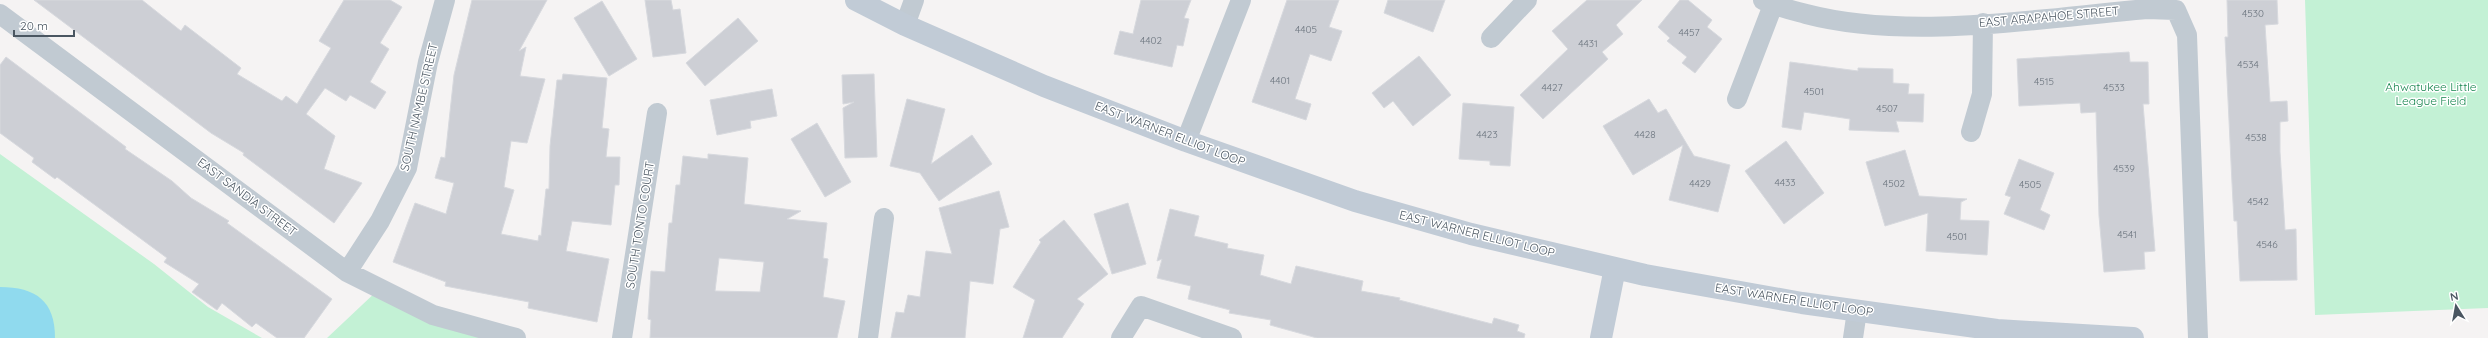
<svg xmlns="http://www.w3.org/2000/svg" width="2488" height="338" font-family="Quicksand,sans-serif">
<style>
.green{fill:#c3f1d5}
.water{fill:#90daee}
.building{fill:#cdcfd5;stroke:#d7d9de;fill-rule:evenodd}
.lines{fill:none;stroke-linecap:round;stroke-linejoin:round}
.street{stroke:#c1cad2;stroke-width:20}
.secondary{stroke:#c1cbd6;stroke-width:22}
.labels{text-anchor:middle;stroke-width:3;stroke-linejoin:round;paint-order:stroke}
.number-label{font-size:10px;fill:#6b747e}
.street-label{font-size:12px;fill:#4a5661;stroke:#fff}
.park-label{font-size:12px;fill:#17864f;stroke:#fff}
</style>
<rect width="100%" height="100%" fill="#f5f3f3"/>
<path class="green" d="M2305,0H2488V308L2315,315Z
M0,154L154,264L208,307L262,338H0Z
M379,289L516,338H327Z"/>
<path class="water" d="M0,287C36,287 55,301 55,338H0Z"/>
<path class="building" d="M34,0H142L181,31L185,25L241,68L237,74L282,101L286,96L297,104L331,48L319,41L344,0H390L402,7L380,43L389,49L370,82L386,92L375,109L350,95L346,101L325,88L306,114L335,136L324,169L362,183L334,223L243,155L244,153L211,133Z
M472,0H547L519,51L526,47L520,76L545,79L527,143L511,141L504,187L514,190L501,234L538,241L539,235L541,236L546,189H549L550,146L557,80H562L563,74L607,78L602,128L609,129L606,157H620L619,185H615L611,225L572,221L566,251L609,259L597,322L528,308L529,302L445,286L446,282L393,262L415,203L446,214L454,183L435,178L441,157L445,158L454,75Z
M645,0H671L673,10L680,9L686,53L653,57Z
M1141,0H1191L1184,18L1189,19L1183,46L1177,45L1172,67L1114,54L1120,31L1133,34Z
M1287,0H1339L1329,27L1342,31L1331,61L1310,54L1295,99L1311,104L1306,120L1252,102Z
M1388,0H1445L1433,32L1384,13Z
M1587,0H1642L1616,25L1623,34L1602,52L1608,59L1543,119L1520,95L1568,49L1552,31Z
M1680,0H1688L1712,20L1707,27L1722,39L1695,73L1682,63L1687,57L1667,41L1670,38L1658,27Z
M2227,0H2277L2278,24L2265,25L2270,102L2287,101L2288,121L2280,122V152L2285,230L2296,229L2297,280L2240,281L2237,221H2234L2232,183L2225,37H2228Z
M602,1L637,59L609,76L574,18Z
M738,18L758,41L705,86L686,63Z
M2129,52L2130,62H2148L2149,104H2143L2155,251L2144,252L2145,269L2104,272L2099,216L2096,112L2081,113L2080,103L2019,106L2017,59Z
M1419,56L1451,95L1413,126L1393,101L1384,108L1372,93Z
M6,57L126,147L125,149L172,181L191,198L229,221L227,223L332,299L304,338H277L256,323L252,327L222,303L217,310L192,292L199,284L164,262L167,258L57,177L55,179L32,162L34,158L0,133V65Z
M1790,62L1858,71V68L1893,69V83L1909,84L1908,94H1924L1923,122L1896,121L1899,132L1849,130L1850,119L1804,112L1801,130L1782,127Z
M874,74L877,157L845,158L843,108L854,102L843,104L842,75Z
M772,89L777,116L750,121L751,128L717,135L710,100Z
M907,99L945,109L931,164L972,135L992,164L939,201L920,173L890,166Z
M1649,99L1658,113L1666,109L1694,156L1730,165L1718,212L1669,200L1683,145L1633,175L1603,126Z
M1463,103L1514,107L1510,166L1490,165V161L1459,159Z
M817,123L851,182L825,197L791,139Z
M1786,141L1824,193L1784,224L1745,171Z
M1905,150L1919,196L1967,199L1961,202L1960,220L1989,221L1987,255L1926,251L1928,213L1885,226L1866,162Z
M708,154L748,158L744,204L801,211L787,219L827,223L823,258L828,259L823,297L845,301L837,338H650L651,320L648,319L651,271L665,272L669,223H672L676,185H680L683,156L708,159ZM719,258L764,262L760,292L715,291Z
M2019,159L2054,173L2040,210L2050,215L2044,230L2004,214L2011,197L2005,195Z
M999,191L1009,227L1000,229L993,284L970,281L965,338H891L896,312L904,313L908,295L920,297L926,251L952,254L939,208Z
M1128,203L1146,264L1112,274L1094,214Z
M1170,209L1199,216L1194,236L1228,244L1227,248L1264,255L1260,275L1291,284L1296,266L1363,281L1361,291L1400,298L1399,300L1492,324L1494,318L1519,325L1517,331L1525,334L1524,338H1317L1270,325L1271,320L1229,313L1230,310L1188,299L1191,286L1157,278L1162,259L1157,261Z
M1064,220L1108,274L1077,299L1084,304L1062,338H1023L1035,300L1013,287L1041,242L1039,240Z"/>
<g class="lines">
<path class="street" d="M1763,0C1777,7 1791,10 1806,14C1909,41 2041,18 2147,9L2176,10L2187,35L2198,338
M0,14L347,272L433,315L516,338
M905,25L914,0
M1491,38L1527,0
M1737,99L1773,5
M1971,132L1982,94L1983,23
M1186,141L1241,0
M347,272L380,221L407,168L428,62L445,0
M622,338L657,113
M868,338L884,218
M1121,338L1141,306L1232,338
M1853,338L1857,311"/>
<path class="secondary" d="M856,0L905,25L1044,86L1186,141L1355,201L1471,234L1645,275L1802,303L1997,330L2133,338
M1601,338L1615,268"/>
</g>
<g class="labels">
<g class="number-label">
<text x="2253" y="17">4530</text>
<text x="1306" y="33">4405</text>
<text x="1689" y="36">4457</text>
<text x="1151" y="44">4402</text>
<text x="1588" y="47">4431</text>
<text x="2248" y="68">4534</text>
<text x="1280" y="84">4401</text>
<text x="2044" y="85">4515</text>
<text x="1552" y="91">4427</text>
<text x="2114" y="91">4533</text>
<text x="1814" y="95">4501</text>
<text x="1887" y="112">4507</text>
<text x="1487" y="138">4423</text>
<text x="1645" y="138">4428</text>
<text x="2256" y="141">4538</text>
<text x="2124" y="172">4539</text>
<text x="1785" y="186">4433</text>
<text x="1700" y="187">4429</text>
<text x="1894" y="187">4502</text>
<text x="2030" y="188">4505</text>
<text x="2258" y="205">4542</text>
<text x="2127" y="238">4541</text>
<text x="1957" y="240">4501</text>
<text x="2267" y="248">4546</text>
</g>
<g class="street-label">
<text transform="translate(2049 17) rotate(-5)" y="4">EAST ARAPAHOE STREET</text>
<text transform="translate(419 107) rotate(-77)" y="4">SOUTH NAMBE STREET</text>
<text transform="translate(1170 134) rotate(21)" y="4">EAST WARNER ELLIOT LOOP</text>
<text transform="translate(247 197) rotate(37)" y="4">EAST SANDIA STREET</text>
<text transform="translate(640 225) rotate(-81)" y="4">SOUTH TONTO COURT</text>
<text transform="translate(1477 234) rotate(14)" y="4">EAST WARNER ELLIOT LOOP</text>
<text transform="translate(1794 300) rotate(9)" y="4">EAST WARNER ELLIOT LOOP</text>
</g>
<g class="park-label">
<text x="2431" y="91">Ahwatukee Little<tspan x="2431" dy="14">League Field</tspan></text>
</g>
</g>
<g transform="translate(2456 306) rotate(349)" stroke="#ffffff" stroke-width="3" paint-order="stroke">
<path d="M0-3L7 15L0 10L-7 15Z" fill="#4a5661"/>
<text y="-6" font-size="11" font-weight="bold" text-anchor="middle" fill="#4a5661">N</text>
</g>
<path d="M14 30v6h60v-6" fill="none" stroke="#4a5661" stroke-width="2"/>
<text x="20" y="30" font-size="12" fill="#4a5661" stroke="#ffffff" stroke-width="3" paint-order="stroke">20 m</text>
</svg>
